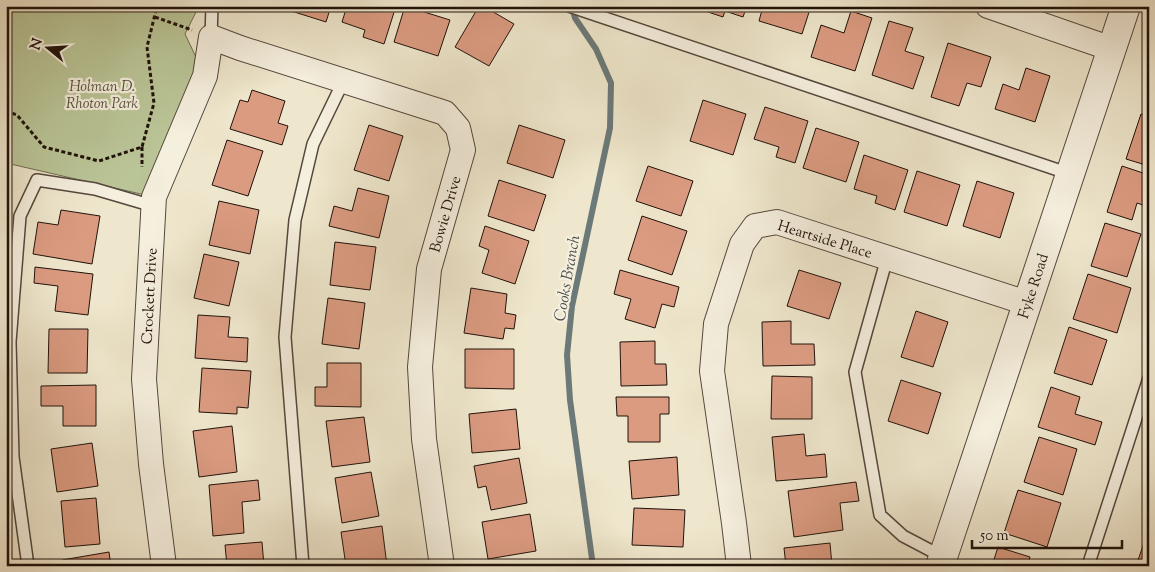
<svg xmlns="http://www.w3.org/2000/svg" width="1155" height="572" font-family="'Sorts Mill Goudy',serif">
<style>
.green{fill:#bac597;stroke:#6d6c51}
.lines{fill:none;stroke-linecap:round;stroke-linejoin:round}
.stream{stroke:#6b7978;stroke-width:6}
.building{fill:#db9b81;stroke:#20120b}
.service-casing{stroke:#54473c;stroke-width:14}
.minor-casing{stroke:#54473c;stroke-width:26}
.tertiary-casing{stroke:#54473c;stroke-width:30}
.path{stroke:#20120b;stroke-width:3;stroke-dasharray:4 2.5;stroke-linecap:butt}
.service{stroke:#f5efde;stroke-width:11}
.minor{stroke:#f5efde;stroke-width:24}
.tertiary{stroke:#f5efde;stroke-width:28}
.labels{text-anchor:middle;stroke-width:4.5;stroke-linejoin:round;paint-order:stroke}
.park-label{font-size:15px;font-style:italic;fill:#56513c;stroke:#f5efde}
.street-label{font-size:15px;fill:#20120b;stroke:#f5efde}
.water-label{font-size:16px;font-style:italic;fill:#4c4e4b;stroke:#f5efde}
</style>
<rect width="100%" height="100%" fill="#efe7cd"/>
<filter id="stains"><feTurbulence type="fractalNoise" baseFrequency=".004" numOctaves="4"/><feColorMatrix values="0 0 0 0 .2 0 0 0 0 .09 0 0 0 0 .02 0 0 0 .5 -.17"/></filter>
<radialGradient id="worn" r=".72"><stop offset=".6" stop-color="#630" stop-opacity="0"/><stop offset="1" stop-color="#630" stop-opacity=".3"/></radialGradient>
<path class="green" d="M6,6H199L185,34L205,76L154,197L6,163Z"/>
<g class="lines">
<path class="stream" d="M572,7L575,18L596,49L611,83L610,128L572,306L567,355L570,400L593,566"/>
</g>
<path class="building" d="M289,6H331L326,22L288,10Z
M347,6H396L384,44L363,37L365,30L342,22Z
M405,6L450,20L438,56L394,42Z
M479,6H483L514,24L489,66L455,47Z
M700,6H747L743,17L725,11L723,17L699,9Z
M763,6H811L802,34L759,21Z
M851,11L872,18L855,71L811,57L821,25L844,33Z
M889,21L913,28L905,51L924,57L913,89L872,75Z
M948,43L991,57L981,87L967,83L959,106L931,97Z
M1026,68L1050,76L1035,122L995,109L1003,84L1019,90Z
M1149,89V105L1144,104Z
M252,90L285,101L278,123L288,126L282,145L230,129L240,100L248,102Z
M703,100L746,114L733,155L690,141Z
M765,107L808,121L795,163L776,157L779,147L754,139Z
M1141,114L1149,116V166L1126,159Z
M369,125L403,136L389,181L354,170Z
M519,125L565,140L553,178L507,163Z
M816,128L859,142L846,182L803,168Z
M227,140L263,151L248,196L212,185Z
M864,155L908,170L895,210L875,203L877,196L854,189Z
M648,166L693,181L681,216L636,201Z
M1122,166L1149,175V207L1137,203L1132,220L1107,212Z
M917,171L960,185L947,226L904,212Z
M499,180L546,195L534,231L488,216Z
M977,181L1014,193L1000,238L963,226Z
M358,188L389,196L379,238L329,226L334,206L352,211Z
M219,201L259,210L250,254L209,245Z
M61,210L100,216L92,264L33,254L38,222L58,225Z
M642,216L687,231L672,275L628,260Z
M1105,223L1141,234L1127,277L1091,266Z
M485,226L529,241L515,284L482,273L489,250L479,246Z
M335,242L376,247L370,290L330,285Z
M204,254L239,262L229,306L194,298Z
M35,267L93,274L88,315L55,311L58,286L34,283Z
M620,270L679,287L674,307L662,304L655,328L625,319L631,299L614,294Z
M799,270L841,283L829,319L787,306Z
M1088,274L1131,288L1117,333L1073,319Z
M471,288L507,294L505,313L516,315L514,329L505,328L503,339L464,333Z
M328,298L365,303L359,349L322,344Z
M916,311L948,322L933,367L901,357Z
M198,315L230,317L228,337L248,338L247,362L195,358Z
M791,321V344H814L815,365L763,366L762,322Z
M1069,327L1107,340L1092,385L1054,373Z
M49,329H88L87,373H48Z
M655,341V364H666L667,385L621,386L620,342Z
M465,349H514V389L465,388Z
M327,363H361V407L315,406V387H327Z
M202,368L251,371L248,408L237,407V414L199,412Z
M772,376L812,377V419H771Z
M901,380L941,393L928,434L888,421Z
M96,385V426H63V406H41V386Z
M1051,387L1080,397L1075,414L1102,422L1095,445L1038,427Z
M616,397H669V414H660V442H628V416H617Z
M516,409L520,449L472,453L469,414Z
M364,417L370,462L332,467L326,421Z
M232,426L237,472L199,477L193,431Z
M804,434L806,456L825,454L827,477L776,481L772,437Z
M1039,437L1077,449L1063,495L1024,482Z
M92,443L98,486L57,492L51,449Z
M677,457L679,495L632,499L629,461Z
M519,458L527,503L491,510L486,486L478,488L474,466Z
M371,472L379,516L342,523L335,478Z
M258,480L260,500L242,502L244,533L213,536L209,485Z
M856,482L859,501L840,503L843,530L794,537L788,491Z
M1018,490L1061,503L1047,547L1004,533Z
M96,498L100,544L65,547L61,501Z
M634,508L685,510L683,547L632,545Z
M530,514L536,551L488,559L482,522Z
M382,526L387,566H346L341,532Z
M1147,534H1149V566H1136Z
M262,542L264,566H227L225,545Z
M830,543L832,566H786L784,548Z
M998,547L1030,557L1027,566H992Z
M109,552L111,566H63L62,560Z
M690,561L691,566H644V564Z"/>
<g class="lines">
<defs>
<path id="service" d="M569,6L1070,174
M211,37L212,6
M887,258L855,372L880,515L903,536L943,557
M28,566L13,457L10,342L20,216L37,180L95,189L153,206
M303,566L285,337L295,220L313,144L344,80
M1088,566L1149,378"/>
<path id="minor" d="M988,6L1112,49
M164,566L151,464L144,379L154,197L205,76L211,37L240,48L445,113L458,128L463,150L429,269L420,367L424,439L442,566
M739,566L734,523L712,371L716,324L742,244L755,226L777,222L1027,303"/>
<path id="tertiary" d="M940,566L1126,6"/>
</defs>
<use href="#service" class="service-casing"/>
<use href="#minor" class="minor-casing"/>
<use href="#tertiary" class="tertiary-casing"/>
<path class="path" d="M155,17L192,30
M6,111L17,115L44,147L99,161L142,147L154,103L147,47L157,6
M142,147V167"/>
<use href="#service" class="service"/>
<use href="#minor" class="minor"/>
<use href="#tertiary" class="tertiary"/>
</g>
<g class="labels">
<g class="park-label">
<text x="102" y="91">Holman D.<tspan x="102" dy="17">Rhoton Park</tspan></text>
</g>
<g class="street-label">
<text transform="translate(445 214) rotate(-74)" y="5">Bowie Drive</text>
<text transform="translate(825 239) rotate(17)" y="5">Heartside Place</text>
<text transform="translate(1033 286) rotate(-72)" y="5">Fyke Road</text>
<text transform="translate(149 296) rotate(-87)" y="5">Crockett Drive</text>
</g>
<g class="water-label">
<text transform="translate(566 278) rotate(-80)" y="6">Cooks Branch</text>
</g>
</g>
<rect width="1155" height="572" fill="none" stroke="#efe7cd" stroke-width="25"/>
<rect x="8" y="8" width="1140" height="557" fill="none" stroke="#20120b" stroke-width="2.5"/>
<rect x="12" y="12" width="1130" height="547" fill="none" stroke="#20120b"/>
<g transform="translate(48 48) rotate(288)" stroke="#f5efde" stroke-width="4" paint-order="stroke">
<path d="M0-4L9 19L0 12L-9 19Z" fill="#20120b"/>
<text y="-8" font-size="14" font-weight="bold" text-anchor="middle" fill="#20120b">N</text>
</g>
<path d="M972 540v8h150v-8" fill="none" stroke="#20120b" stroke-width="2.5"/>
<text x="980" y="540" font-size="15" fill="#20120b" stroke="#f5efde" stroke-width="4" paint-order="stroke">50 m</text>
<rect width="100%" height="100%" filter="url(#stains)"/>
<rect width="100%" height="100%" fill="url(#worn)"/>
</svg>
